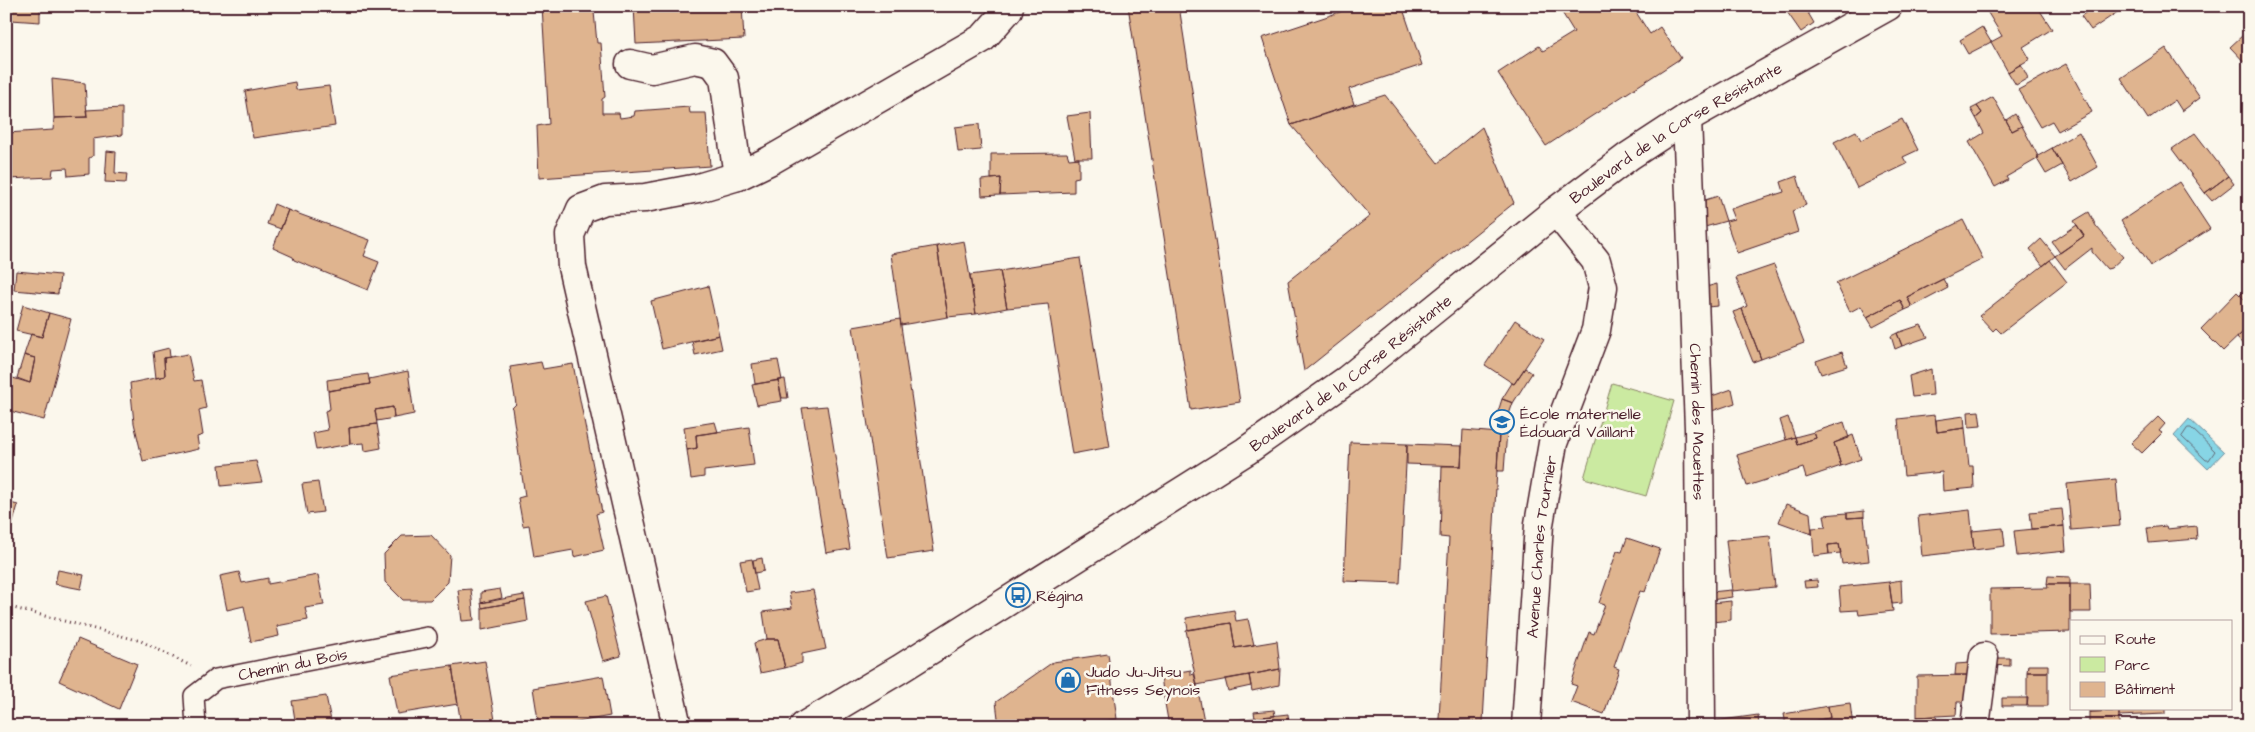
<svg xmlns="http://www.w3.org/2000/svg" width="2255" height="732" font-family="'Architects Daughter',sans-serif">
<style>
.green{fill:#cbeaa1;stroke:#8a8466}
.water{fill:#87d5e5;stroke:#6f8c9b}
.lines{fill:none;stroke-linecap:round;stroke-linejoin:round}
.shore{stroke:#626875;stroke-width:1}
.building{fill:#dfb48f;stroke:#4a1f2b}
.lane-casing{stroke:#4a1f2b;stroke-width:22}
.street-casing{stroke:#4a1f2b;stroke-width:31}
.secondary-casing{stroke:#4a1f2b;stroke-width:31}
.path{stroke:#4a1f2b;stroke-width:3;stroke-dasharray:1 4;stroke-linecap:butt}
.lane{stroke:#fbf7ec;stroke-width:19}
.street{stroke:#fbf7ec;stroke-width:28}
.secondary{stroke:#fbf7ec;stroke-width:28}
.labels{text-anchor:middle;stroke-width:5;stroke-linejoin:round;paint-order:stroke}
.street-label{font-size:16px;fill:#4a1f2b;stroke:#fbf7ec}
.poi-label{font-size:16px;fill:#4a1f2b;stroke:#fbf7ec;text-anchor:start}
</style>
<rect width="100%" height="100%" fill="#fbf7ec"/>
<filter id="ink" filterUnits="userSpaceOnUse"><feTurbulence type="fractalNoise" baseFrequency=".02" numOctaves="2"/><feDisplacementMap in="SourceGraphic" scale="10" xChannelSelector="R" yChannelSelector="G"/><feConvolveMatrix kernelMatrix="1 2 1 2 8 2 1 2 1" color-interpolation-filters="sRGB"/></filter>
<g filter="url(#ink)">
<path class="green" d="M1612,383L1674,401L1646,496L1584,478Z"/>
<path class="water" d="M2189,419L2224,452L2208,469L2174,436Z"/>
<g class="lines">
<path class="shore" d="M2188,428H2191L2215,451L2209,460H2206L2182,437Z"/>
</g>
<path class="building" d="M11,6H40V22L11,20Z
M542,6H598L599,11L594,12L597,43H601L605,97L602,99V113H619L620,118L634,116L635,111L689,107L690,113H706L710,166L539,178L537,126L549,124Z
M634,6H742L744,39L636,44Z
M1128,6H1179L1240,402L1191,410Z
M1358,6H1402L1422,65L1349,89L1354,104L1291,125L1262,38Z
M1547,6H1632L1650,34L1660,27L1681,58L1546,146L1498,73L1539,46L1543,51L1574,32L1558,6L1551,11Z
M1790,6H1804L1814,23L1801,32L1785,9Z
M1987,6H2037L2052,29L2023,47L2030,59L2008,72L1991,42L2002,36L1985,8Z
M2095,6H2120L2122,9L2091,30L2081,16Z
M2237,6H2249V13Z
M1982,27L1991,42L1968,54L1960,40Z
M2243,35L2249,42V67L2230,47Z
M2166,48L2200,98L2182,111L2175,100L2148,119L2121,78Z
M2021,64L2028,78L2016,85L2008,72Z
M2066,64L2092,112L2058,131L2052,121L2040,127L2018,90Z
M52,79L85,83L87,117L54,118Z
M295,82L296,90L329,86L335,126L253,138L245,91Z
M1385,95L1438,163L1482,127L1514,203L1304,371L1288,281L1370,216L1291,125Z
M1993,97L2012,131L2022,126L2039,158L2006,177L2008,180L1995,187L1969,142L1984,133L1976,118L1982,113L1977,106Z
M1977,106L1982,113L1976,118L1971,109Z
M122,108V135L93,139V156L89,158V174L68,176L67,168L53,169L52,177L8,179L7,133L53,130L54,118L87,117L86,110Z
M1090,113L1092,158H1075L1067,116Z
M2015,114L2022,126L2012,131L2006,120Z
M1902,119L1918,150L1903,157L1907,164L1857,188L1834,142L1856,131L1861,140Z
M979,124L981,150L958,152L955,127Z
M2079,132L2098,167L2072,182L2052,148Z
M2195,133L2228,176L2205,193L2172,149Z
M2052,148L2062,165L2046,174L2037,159L2038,156Z
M107,151L116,152L115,173L127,174L126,183L105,182Z
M1067,153L1069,159L1079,158V177L1074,178V192L1000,195L1001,178L991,179V154Z
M1797,176L1806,205L1792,211L1798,232L1737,253L1726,221L1734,219L1730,209L1784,192L1781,182Z
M2228,176L2234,184L2212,201L2205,193Z
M1001,178L1000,195L982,196L981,180Z
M2179,182L2210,229L2151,266L2121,221Z
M1718,196L1726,221L1705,227V200Z
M274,204L288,210L281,229L267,224Z
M288,210L370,240L364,256L379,262L368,290L294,260L293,257L273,248Z
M2089,212L2096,226L2123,257L2111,268L2107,269L2092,252V248L2065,269L2055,256L2084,236L2074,221Z
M1963,220L1983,259L1907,297L1912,307L1905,310L1900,300L1867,317L1861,306L1850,312L1836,283Z
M2077,225L2084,236L2060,253L2052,242Z
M2041,239L2055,256L2043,266L2030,249Z
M964,241L976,314L948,317L937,246Z
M937,246L948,317L901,325L891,254Z
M1080,258L1110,447L1072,454L1048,304L1007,308L1000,271Z
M2050,260L2067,282L2001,333L1996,328L1993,331L1979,316Z
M1774,265L1804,343L1761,359L1742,309L1747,306L1736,278Z
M16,271L60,275L58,294L14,290Z
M1000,271L1007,308L976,314L970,275Z
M1943,279L1948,288L1912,307L1907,297Z
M1717,284L1718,306L1707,307L1706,287Z
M708,286L719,335L662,349L651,301Z
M2249,286V304L2240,295Z
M2237,292L2249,304V326L2223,351L2201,329Z
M1900,300L1905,310L1873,327L1867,317Z
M23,305L49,313L42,337L16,331Z
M1742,309L1761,359L1753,362L1733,312Z
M49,313L71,319L44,420L6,410V376L30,383L35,358L24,355L31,334L42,337Z
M900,319L934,551L888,558L853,327Z
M1515,320L1544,339L1514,384L1485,365Z
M1921,325L1928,337L1902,346L1897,333Z
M2249,326V351L2237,338Z
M1897,333L1902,346L1895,349L1891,336Z
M719,335L722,349L695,355L692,341Z
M169,348L170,357L164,358L165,376L156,378L153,352Z
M1842,352L1847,366L1821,374L1816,361Z
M188,354L194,381L201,380L206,408L199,410L203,435L197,437L199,449L143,461L134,423L130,383L165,376L164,358Z
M24,355L35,358L30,383L17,378Z
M778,360L782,380L755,384L752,364Z
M541,362L543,369L573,364L602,512L596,514L604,550L574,557L573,550L534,557L529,525L523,526L518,498L525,496L512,408L516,404L510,367Z
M1525,368L1532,373L1513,403L1502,399L1512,383L1514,384Z
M1931,369L1933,395L1912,397L1909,376Z
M408,371L414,414L394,418L393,407L375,410L377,424L349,428L350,444L316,450L313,433L328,430L325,411L330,409L328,391L370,384L369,379Z
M368,374L370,384L328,391L327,380Z
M785,379L788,398H782L778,380Z
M778,380L782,401L757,405L752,385Z
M1732,389L1735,403L1709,412V397Z
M1502,399L1513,403L1508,417L1497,415Z
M827,406L850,549L826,553L802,408Z
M393,407L394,418L377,421L375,410Z
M1979,411L1981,426L1969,427L1968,412Z
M1497,415L1508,417L1504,471H1497L1499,433L1495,432Z
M1935,415L1937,432L1965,428L1969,466H1973L1974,488L1943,491L1942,472L1904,476L1898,419Z
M1964,416L1965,428L1937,432L1936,420Z
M1788,417L1795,437L1786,440L1780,420Z
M2158,417L2165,424L2159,431L2162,433L2142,453L2131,443Z
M715,422L718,432L696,435L697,448L687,450L684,427Z
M1844,422L1849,438L1834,443L1841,466L1806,478L1803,468L1747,486L1737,455L1795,437L1797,444L1816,438L1814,432Z
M377,424L381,448L365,451L364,443L350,444L349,428Z
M749,427L754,465L704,471V477L691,479L687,450L697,448L696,435Z
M1463,430L1499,433L1483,722L1439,719L1449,538L1440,537L1442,466H1461Z
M1814,432L1816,438L1797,444L1795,437Z
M1853,435L1861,459L1841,466L1834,443Z
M1350,442L1407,444L1400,583L1344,581Z
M1407,444L1462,446L1461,466L1407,464Z
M256,461L262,482L221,486L219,465Z
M2116,479L2120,526L2071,530L2067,484Z
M318,482L323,512L307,514L302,484Z
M6,502L18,505L6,547Z
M1786,504L1810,513L1812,534L1779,522Z
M2062,509L2064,526L2032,529L2030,512Z
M1970,510L1974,550L1922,556L1918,516Z
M1864,511V517L1847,518V513Z
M1847,513V518L1864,517L1869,561L1842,564L1839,544L1828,545L1829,554L1814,556L1812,528L1826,527L1824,515Z
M2064,526L2066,551L2017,556L2014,531Z
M2166,526L2167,529L2196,526L2197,539L2149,543L2147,528Z
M2003,528L2005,546L1974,550L1972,531Z
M431,535L450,555L448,582L430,600H403L385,582L384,554L402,536Z
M1770,536L1775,587L1732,591L1726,540Z
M1627,538L1660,549L1645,592L1640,591L1614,667L1619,669L1604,714L1571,702L1577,686L1571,684L1589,632L1594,634L1605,605L1599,603L1617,551L1622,552Z
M1839,544L1841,553L1829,554L1828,545Z
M762,558L764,571L755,573L753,560Z
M752,559L758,590L746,592L740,561Z
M58,570L84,575L81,589L55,584Z
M239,572L242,583L268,578V584L318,575L324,605L305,608L308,620L277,626L279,636L251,642L244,606L227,610L220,576Z
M2048,576L2070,577V584H2047Z
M1817,580L1818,587L1805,588L1804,581Z
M1901,580L1902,603L1892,604L1889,582Z
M1889,582L1893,611L1859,615L1858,610L1841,611L1839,587Z
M2047,584H2070V632L1990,634V589L2048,588Z
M2070,584H2090L2091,612H2070Z
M471,589L474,620L462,621L458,590Z
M500,589L502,598L481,603V592Z
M813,590L826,649L802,654V663L785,668L778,639H767L763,612L792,608L789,593Z
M1731,590L1732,597L1711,600V592Z
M524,595L525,600L482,608L481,603Z
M606,596L621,656L603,661L586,601Z
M525,600L528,621L482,630V608Z
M1731,601V620L1712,622L1711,603Z
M1234,610L1236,621L1248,619L1254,645L1235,648L1231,623L1188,630L1186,618Z
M1231,623L1235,648L1277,641L1280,669L1197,685L1186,630Z
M78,639L137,664L119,709L59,681Z
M767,639H778L785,668L760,673L754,643Z
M1108,654L1117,719L1073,726H999L996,702L1053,662Z
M1989,658H2010V666L1990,665Z
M485,661L495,720L461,725L452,666Z
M1970,663L1969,675H1955L1956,664Z
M2028,665H2048V672H2027Z
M452,666L458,704L397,714L390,675Z
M1280,669L1279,685L1252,691L1249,675Z
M1191,670V675L1194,674L1197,685L1163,692L1161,675Z
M2027,672H2048V706H2027Z
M1249,675L1251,686L1228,691L1225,679Z
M1969,675V702H1957L1956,715L1917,717V676Z
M603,676L610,716L556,726H539L533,688Z
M1197,685L1204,721L1169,726L1163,692Z
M326,696L332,726H287L286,721L295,720L292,701Z
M2002,698H2028L2027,706H2002Z
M1850,703L1853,726H1786L1830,718L1828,706Z
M1828,706L1830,718L1786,725L1784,714Z
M2089,708H2165V714L2119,716V711L2089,712Z
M1274,710L1275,716L1255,718L1254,712Z
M2119,711V726H2089V712Z
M1288,714L1289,726H1235V720Z
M1758,715L1759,726H1715V721Z
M1936,716L1938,726H1918L1917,717Z
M495,720L496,726L461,725Z
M1204,721L1205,726H1179Z
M1785,721L1786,726H1774V723Z"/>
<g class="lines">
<defs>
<g id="lane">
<path id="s1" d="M196,726L194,696L216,679L427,637"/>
</g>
<g id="street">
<path d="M630,64L652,69L695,59L713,63L724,78L738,176"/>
<path id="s2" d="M1687,118L1699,428L1701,726"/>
<path d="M677,726L572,267L570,235L581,209L605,200L645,198L698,188L738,176L771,160L983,38L1008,10L1009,6"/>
<path id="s3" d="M1526,726L1539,524L1553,443L1596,330L1603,287L1596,261L1556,211"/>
<path d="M1975,726L1984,657"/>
</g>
<g id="secondary">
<path id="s4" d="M804,726L900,669L1246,451L1347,380L1556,211L1629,156L1687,118L1888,6"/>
</g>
</defs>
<use href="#lane" class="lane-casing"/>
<use href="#street" class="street-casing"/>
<use href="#secondary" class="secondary-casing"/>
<path class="path" d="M6,606L141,641L191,666"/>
<use href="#lane" class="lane"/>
<use href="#street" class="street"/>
<use href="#secondary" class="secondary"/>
</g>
</g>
<defs>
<symbol id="school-ring" viewBox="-11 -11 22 22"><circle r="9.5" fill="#fbf7ec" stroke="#1f6fb2" stroke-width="1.5"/><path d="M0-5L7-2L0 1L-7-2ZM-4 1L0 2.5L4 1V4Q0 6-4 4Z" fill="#1f6fb2"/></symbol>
<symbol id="bus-ring" viewBox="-11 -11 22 22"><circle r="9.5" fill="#fbf7ec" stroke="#1f6fb2" stroke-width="1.5"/><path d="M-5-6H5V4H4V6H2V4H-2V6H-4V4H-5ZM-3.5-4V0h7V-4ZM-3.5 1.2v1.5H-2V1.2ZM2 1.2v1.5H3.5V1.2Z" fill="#1f6fb2"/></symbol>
<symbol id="shop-ring" viewBox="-11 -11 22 22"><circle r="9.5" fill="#fbf7ec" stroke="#1f6fb2" stroke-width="1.5"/><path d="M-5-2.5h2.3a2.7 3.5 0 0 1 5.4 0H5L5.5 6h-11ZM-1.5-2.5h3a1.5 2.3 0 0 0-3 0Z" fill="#1f6fb2"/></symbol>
</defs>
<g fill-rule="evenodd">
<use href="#school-ring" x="1488" y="408" width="28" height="28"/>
<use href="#bus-ring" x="1004" y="581" width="28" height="28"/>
<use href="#shop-ring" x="1054" y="666" width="28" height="28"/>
</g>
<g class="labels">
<g class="street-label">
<text dy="6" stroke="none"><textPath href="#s4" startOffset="1056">Boulevard de la Corse Résistante</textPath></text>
<text dy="6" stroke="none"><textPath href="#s4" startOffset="651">Boulevard de la Corse Résistante</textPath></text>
<text dy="6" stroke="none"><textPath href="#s2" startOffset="304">Chemin des Mouettes</textPath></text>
<text dy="6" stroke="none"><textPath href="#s3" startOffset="180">Avenue Charles Tournier</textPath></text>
<text dy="6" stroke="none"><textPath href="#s1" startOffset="136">Chemin du Bois</textPath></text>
</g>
<g class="poi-label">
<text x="1520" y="419">École maternelle<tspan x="1520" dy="18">Édouard Vaillant</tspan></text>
<text x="1036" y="601">Régina</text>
<text x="1086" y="677">Judo Ju-Jitsu<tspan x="1086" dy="18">Fitness Seynois</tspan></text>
</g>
</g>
<rect width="2255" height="732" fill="none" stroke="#fbf7ec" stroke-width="25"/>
<rect x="12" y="12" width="2230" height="707" fill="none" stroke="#4a1f2b" stroke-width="2" filter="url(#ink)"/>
<rect x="2070" y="620" width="162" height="90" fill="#fbf7ec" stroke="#b4a19f"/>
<rect x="2080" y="636" width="25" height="8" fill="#fbf7ec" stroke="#b4a19f"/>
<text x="2115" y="644" font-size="15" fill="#4a1f2b">Route</text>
<rect x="2080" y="657" width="25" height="15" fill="#cbeaa1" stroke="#b4a19f"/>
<text x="2115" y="670" font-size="15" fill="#4a1f2b">Parc</text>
<rect x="2080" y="682" width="25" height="15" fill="#dfb48f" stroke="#b4a19f"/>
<text x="2115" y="694" font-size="15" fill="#4a1f2b">Bâtiment</text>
</svg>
